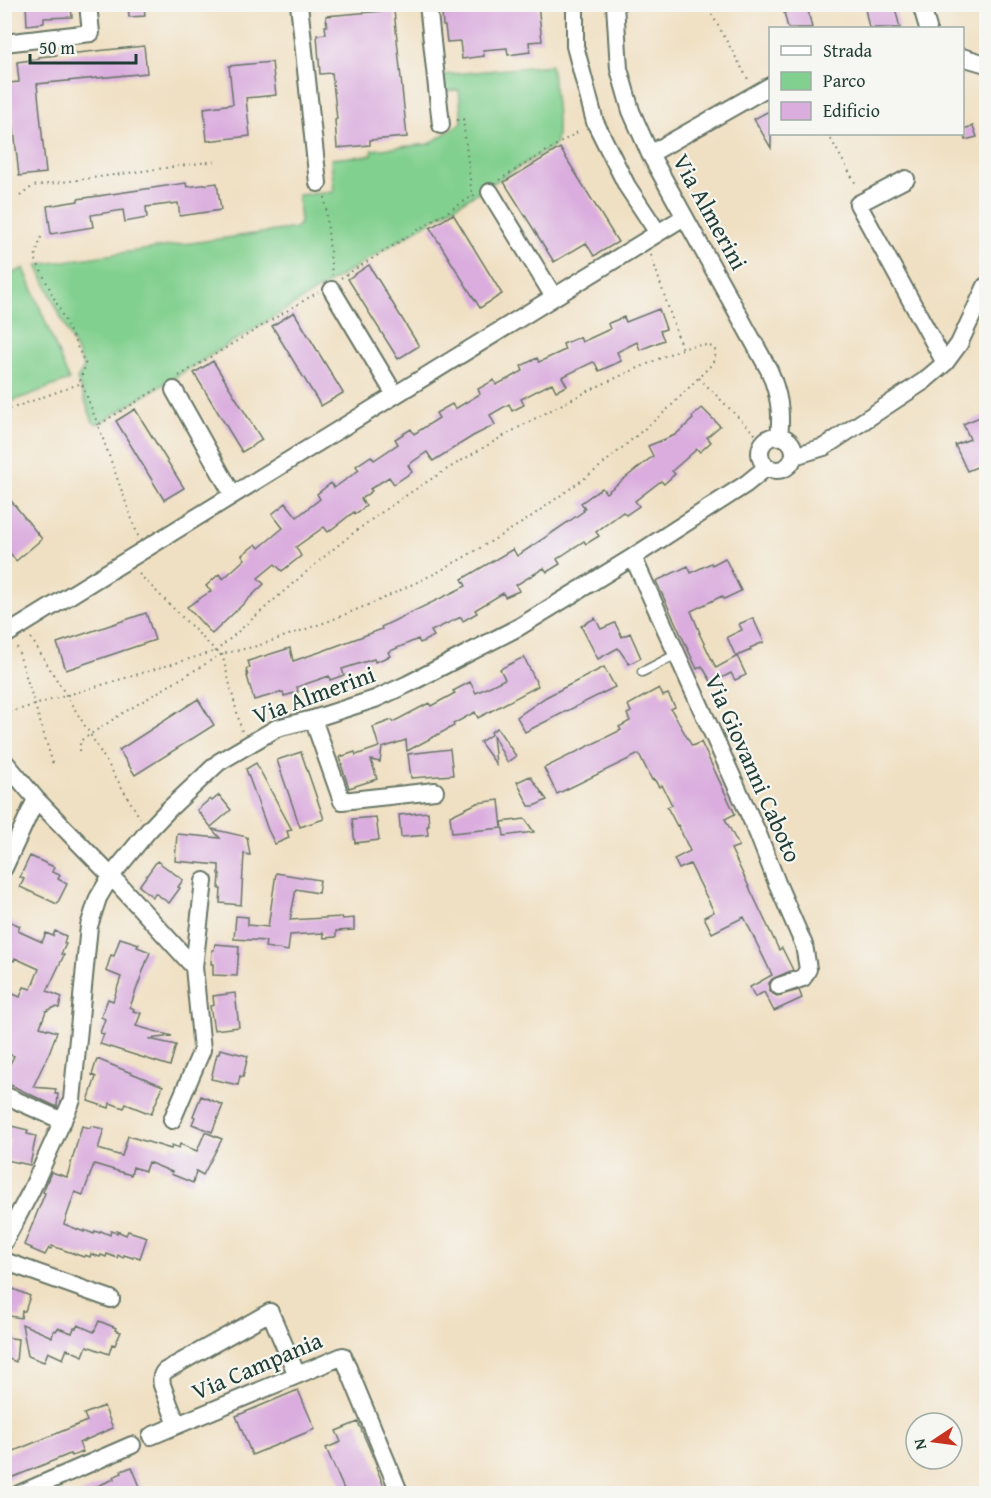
<svg xmlns="http://www.w3.org/2000/svg" width="991" height="1498" font-family="'Gentium Book Plus',serif">
<style>
.green{fill:#82d08f;stroke:#508662;stroke-width:1.5}
.building{fill:#daadde}
.lines{fill:none;stroke-linecap:round;stroke-linejoin:round}
.service-casing{stroke:#687666;stroke-width:11}
.minor-casing{stroke:#687666;stroke-width:20}
.path{stroke:#687666;stroke-width:2;stroke-dasharray:1.5 4.5;stroke-linecap:butt}
.service{stroke:#fff;stroke-width:8}
.minor{stroke:#fff;stroke-width:16}
.labels{text-anchor:middle;stroke-width:4.5;stroke-linejoin:round;paint-order:stroke}
.street-label{font-size:24px;fill:#1f3d34;stroke:#f6f6f2}
</style>
<rect width="100%" height="100%" fill="#f6f6f2"/>
<filter id="ink" filterUnits="userSpaceOnUse"><feTurbulence type="fractalNoise" baseFrequency=".0167" numOctaves="2"/><feDisplacementMap in="SourceGraphic" scale="12" xChannelSelector="R" yChannelSelector="G"/><feConvolveMatrix kernelMatrix="1 2 1 2 8 2 1 2 1" color-interpolation-filters="sRGB"/></filter>
<filter id="wash" filterUnits="userSpaceOnUse"><feTurbulence type="fractalNoise" baseFrequency=".008" numOctaves="4" result="noise"/><feDisplacementMap in="SourceGraphic" scale="24" xChannelSelector="R" yChannelSelector="G"/><feGaussianBlur stdDeviation="1.35" result="paint"/><feColorMatrix in="noise" values="0 0 0 0 0 0 0 0 0 0 0 0 0 0 0 0 0 1.4 0 .05"/><feComposite in="paint" operator="in"/></filter>
<g filter="url(#wash)">
<rect width="100%" height="100%" fill="#f0e0c3"/>
<path class="green" d="M551,65C553,82 562,134 554,146L100,423L96,424L93,422L77,379L84,368L37,265L296,228L300,223L298,195L334,192L331,159L372,155V150L429,144L462,122L459,90L444,91L443,75Z
M24,268L69,380L5,404V277Z"/>
<g id="blocks">
<path class="building" d="M26,4H53V6L71,5L72,17L44,18V23L27,25Z
M128,4H144L145,16L129,17Z
M456,4H538L542,41L529,42L530,52L508,55L507,48L483,50L484,56L462,59L460,41L447,42L445,26H443L442,13L457,11Z
M864,4H894L900,28H869Z
M807,6L812,28H788L784,12Z
M394,10L407,137L370,140V145L337,148L335,120L337,119L332,73L320,74L317,35L326,34L325,26H327L326,16Z
M144,46L147,73L37,84L46,173L19,176L9,83L19,82L17,62L39,59V57Z
M272,62L276,95L246,98L250,136L207,141L204,108L233,104L229,66Z
M771,110V148L754,119Z
M973,126L977,137L965,140L963,129Z
M560,148L618,242L594,256L586,243L554,262L504,182Z
M186,183L187,187L217,183L221,210L180,216L178,203L146,207L147,218L125,222L123,210L91,215L93,227L51,234L47,206L78,201V199Z
M453,214L502,294L480,308L430,228Z
M369,265L419,346L398,359L348,279Z
M659,309L666,329L660,331L664,340L640,350L637,342L617,352L621,361L599,371L595,363L593,362L562,377L567,386L556,391L552,383L521,399L524,405L512,411L509,404L490,415L495,425L473,436L433,461L427,452L408,465L412,472L394,484L389,477L370,489L372,491L361,499L366,506L355,514L354,512L328,532L324,527L296,547L301,556L282,571L275,564L258,578L264,584L212,634L187,607L211,591L206,586L219,574L223,579L245,559L242,555L256,544L259,548L283,528L272,514L286,503L297,517L320,499L317,494L331,483L334,488L359,470L356,466L371,456L374,460L398,444L395,439L411,429L414,434L439,418L436,413L452,404L455,409L480,394L478,389L494,380L496,385L523,371L521,366L537,358L539,362L565,350L563,344L580,337L582,342L610,329L608,324L609,323L624,317L626,322Z
M294,312L343,393L321,406L272,326Z
M213,361L262,440L242,452L194,373Z
M702,408L720,426L707,437L711,442L700,452L697,449L672,471L675,474L664,484L661,481L635,501L639,506L626,515L623,512L596,532L599,536L586,544L584,541L557,559L560,564L547,572L544,568L516,585L519,591L505,597L503,593L475,610L477,613L463,621L461,617L431,631L434,636L420,643L418,639L388,652L390,656L375,662L374,659L342,669L344,675L330,680L329,676L297,687L298,692L284,696L283,692L254,700L247,676H248L246,669L250,668L248,661L290,648L293,661L320,652L382,629L381,627L466,586L462,579L513,549L517,556L546,537L584,511L583,510L585,508L581,503L602,488L606,493L653,456L648,446L675,435L693,419L692,417Z
M135,409L184,488L164,500L116,421Z
M987,414V463L967,471L955,445L970,439L963,424Z
M4,492L42,539L16,561L4,545Z
M725,558L741,591L724,599L722,596L691,611L700,633H699L716,668L736,657L727,637L742,630L739,624L753,618L764,642L750,648L751,650L737,656L746,675L735,680L731,673L712,683L702,666L697,669L656,581L688,566L691,573L711,563L712,565Z
M146,613L155,640L66,670L57,643Z
M595,618L601,629L615,623L622,637L630,633L641,658L629,664L618,648L598,659L581,626Z
M524,657L538,686L478,718L475,712L453,724L454,726L407,751L406,740L382,748L380,762L371,760L377,779L349,788L341,764H342L340,757L355,752L356,755L379,747L373,727L392,720L393,722L429,703L431,706L455,693L453,691L470,682L476,693L505,679L500,669Z
M604,667L615,687L525,732L517,717L546,697Z
M659,688L663,696L668,694L675,707L671,709L692,746L701,742L735,814L725,819L739,846L731,849L779,950L782,948L793,970L772,979L769,983V990L773,994L777,996L799,990L802,998L774,1011L764,992L755,997L750,987L772,975L744,917L712,933L704,917L714,912L690,864L679,869L674,859L690,851L678,825L677,826L667,807L672,805L662,785L659,787L654,779L652,780L639,754L557,794L544,768L621,730L619,727L630,721L627,714L631,712L628,705Z
M198,699L214,725L135,775L119,750Z
M497,728L516,756L507,762L493,735L496,764L480,742L492,734L491,732Z
M450,749L453,775L411,778L408,754Z
M301,752L324,819L300,827L277,760Z
M256,763L292,830L287,831L289,838L275,844L268,830L246,769Z
M530,776L547,800L534,806H529L517,782Z
M219,795L231,810L211,827L197,810L210,799L212,801Z
M499,800L502,828L452,833L450,816L477,803Z
M428,812L429,826H427L428,835L401,837L399,815Z
M376,817L379,840L355,843L352,819Z
M525,819L534,832L504,836L502,822Z
M212,829L247,837L250,855L244,854L241,905L220,903L221,889H219L220,874H219V865L175,861L177,834L220,838Z
M30,856L54,867L52,872L60,875L58,879L67,884L57,904L20,887L24,879L20,877Z
M157,861L183,880L178,887L180,888L169,903L155,893L153,897L139,886Z
M276,873L320,880L318,893L296,889L290,920L342,917L343,919L354,918V930L336,931V937L324,938L323,933L290,935L288,951L265,947L266,941L234,939L236,916L248,917V925L268,927Z
M4,919L20,926L18,931L42,942L46,933L53,936L55,931L66,936L64,943L66,944L61,954L64,955L47,991L62,997L59,1008L55,1007L46,1011L40,1027L57,1032L49,1053L33,1087L56,1089L55,1094H58L57,1107L4,1082V1076L14,1056L4,1053V990L20,997L24,987L31,989L39,969L15,958L14,961L4,956Z
M120,938L139,944L137,947L150,952L130,1007L134,1009L133,1011L141,1013L136,1026L172,1036L149,1039L176,1045L170,1066L100,1044L104,1034L100,1033L105,1019L101,1017L108,999L113,1001L121,977L106,971L111,955L114,956Z
M215,944L239,946L237,976L213,975V964H211L212,950H214Z
M235,993L239,1027L214,1030L210,1006L214,1005L213,996Z
M220,1049L248,1056L243,1077L240,1076L238,1085L211,1079L217,1054H219Z
M97,1059L163,1086L151,1114L126,1104L124,1108L110,1103L109,1108L88,1101L96,1077L92,1075Z
M201,1096L223,1105L212,1132L192,1124L195,1117L193,1116Z
M7,1125L28,1130L27,1134L36,1136L30,1165L6,1160L10,1139L4,1138Z
M82,1126L90,1128L91,1126L104,1129L98,1149L122,1156L128,1136L171,1149L172,1145L179,1148L180,1144L197,1151L205,1132L222,1139L203,1175L196,1171L193,1183L171,1174L172,1172L148,1162L145,1171L133,1167L131,1175L94,1164L83,1195L75,1192L64,1224L84,1232V1230L94,1234L95,1231L100,1233L101,1231L110,1235L111,1231L117,1233V1231L126,1235L128,1231L147,1237L140,1258L134,1256L133,1258L124,1255L123,1258L118,1255L117,1258L107,1254L106,1257L101,1255L100,1257L91,1254L90,1257L85,1255L84,1257L52,1246L51,1249L49,1248L45,1255L31,1249L32,1248L24,1245L45,1193L43,1192L51,1172L67,1177Z
M4,1285L30,1296L25,1311H22L21,1318L4,1315Z
M99,1321L116,1328L115,1330L121,1332L115,1345L112,1344L109,1354L87,1346L83,1356L67,1349L63,1359L48,1352L44,1362L28,1356L22,1324L52,1337L54,1330L56,1331L58,1328L72,1333L74,1328H76L78,1325L94,1332Z
M4,1337L18,1339L16,1362L4,1357Z
M298,1390L315,1429L252,1455L236,1416Z
M104,1406L113,1428L79,1443L83,1452L72,1456L70,1454L4,1481V1455L87,1421L84,1414Z
M358,1422L377,1466L376,1467L387,1494H346L326,1448L341,1442L336,1431Z
M132,1467L143,1494H78L114,1479L113,1477L122,1473L121,1471Z"/>
</g>
</g>
<g filter="url(#ink)">
<use href="#blocks" fill-opacity="0" stroke="#687666" stroke-width="1.5"/>
<g class="lines">
<defs>
<path id="service" d="M642,672L677,654"/>
<path id="minor" d="M299,4L318,183
M428,4L441,125
M575,4V46L595,122L627,186L658,233
M615,4L619,69L631,111L650,154L769,370C779,394 782,411 779,437
M921,4L928,28
M4,43L91,33L88,4
M962,57L986,64
M650,154L770,86
M906,179L858,204L945,363
M490,192L554,297
M332,290L395,395
M174,390L233,495
M760 453a17 17 0 1 1 34 0a17 17 0 1 1-34 0Z
M794,456L824,447L924,381L945,363L959,344L986,286
M633,557L758,834L777,883L804,945L808,969L803,978L779,986
M4,636L684,217
M313,719L342,801L435,791
M4,761L36,799L111,876L194,967L202,1050L172,1120
M4,868L36,799
M194,967L204,881
M4,1095L63,1121
M4,1242L31,1191L72,1100L89,926L98,898L111,876L148,831L168,810L219,762L277,728L313,719L375,699L408,684L519,627L633,557L746,484L767,467
M4,1261L111,1299
M177,1425L162,1385C161,1379 161,1375 165,1371L270,1312L297,1375
M151,1436L343,1356L400,1494
M19,1494L132,1445"/>
</defs>
<use href="#service" class="service-casing"/>
<use href="#minor" class="minor-casing"/>
<path class="path" d="M706,4L749,81
M457,120L463,119L472,197
M828,134L857,186
M499,180L581,130
M20,196L33,186L216,161
M325,197L332,275
M41,237L35,258L86,365L80,379L98,425
M651,255L682,349
M341,278L476,194
M179,376L318,292
M699,378L764,443
M4,411L82,383
M138,536L98,425L159,388
M31,638L90,734L140,818
M17,647L54,767
M222,654L242,732
M4,714L216,651L222,654
M80,751V741L123,713L222,654L257,646L329,621L380,600L438,572L475,551L525,521L596,470L669,408L713,363L716,353L715,349C699,336 660,359 643,366C589,389 538,416 488,445C436,475 384,508 337,546C296,580 256,616 216,651L138,573"/>
<use href="#service" class="service"/>
<use href="#minor" class="minor"/>
</g>
</g>
<g class="labels">
<g class="street-label">
<text transform="translate(710 212) rotate(61)" y="8">Via Almerini</text>
<text transform="translate(314 695) rotate(-20)" y="8">Via Almerini</text>
<text transform="translate(753 768) rotate(66)" y="8">Via Giovanni Caboto</text>
<text transform="translate(257 1366) rotate(-23)" y="8">Via Campania</text>
</g>
</g>
<rect width="991" height="1498" fill="none" stroke="#f6f6f2" stroke-width="24"/>
<rect x="769" y="27" width="195" height="108" fill="#f6f6f2" stroke="#a0aca6" stroke-width="1.5"/>
<rect x="781" y="46" width="30" height="9" fill="#ffffff" stroke="#a0aca6" stroke-width="1.5"/>
<text x="823" y="57" font-size="18" fill="#1f3d34">Strada</text>
<rect x="781" y="72" width="30" height="18" fill="#82d08f" stroke="#a0aca6" stroke-width="1.5"/>
<text x="823" y="87" font-size="18" fill="#1f3d34">Parco</text>
<rect x="781" y="102" width="30" height="18" fill="#daadde" stroke="#a0aca6" stroke-width="1.5"/>
<text x="823" y="117" font-size="18" fill="#1f3d34">Edificio</text>
<g transform="translate(934 1441) rotate(257)"><circle r="28" fill="#f6f6f2" stroke="#a0aca6" stroke-width="1.5"/>
<path d="M0-4.5L10 22L0 15L-10 22Z" fill="#c8321e"/>
<text y="-9" font-size="16" font-weight="bold" text-anchor="middle" fill="#1f3d34">N</text>
</g>
<path d="M30 54v9h106v-9" fill="none" stroke="#1f3d34" stroke-width="3"/>
<text x="39" y="54" font-size="18" fill="#1f3d34" stroke="#f6f6f2" stroke-width="4.5" paint-order="stroke">50 m</text>
</svg>
